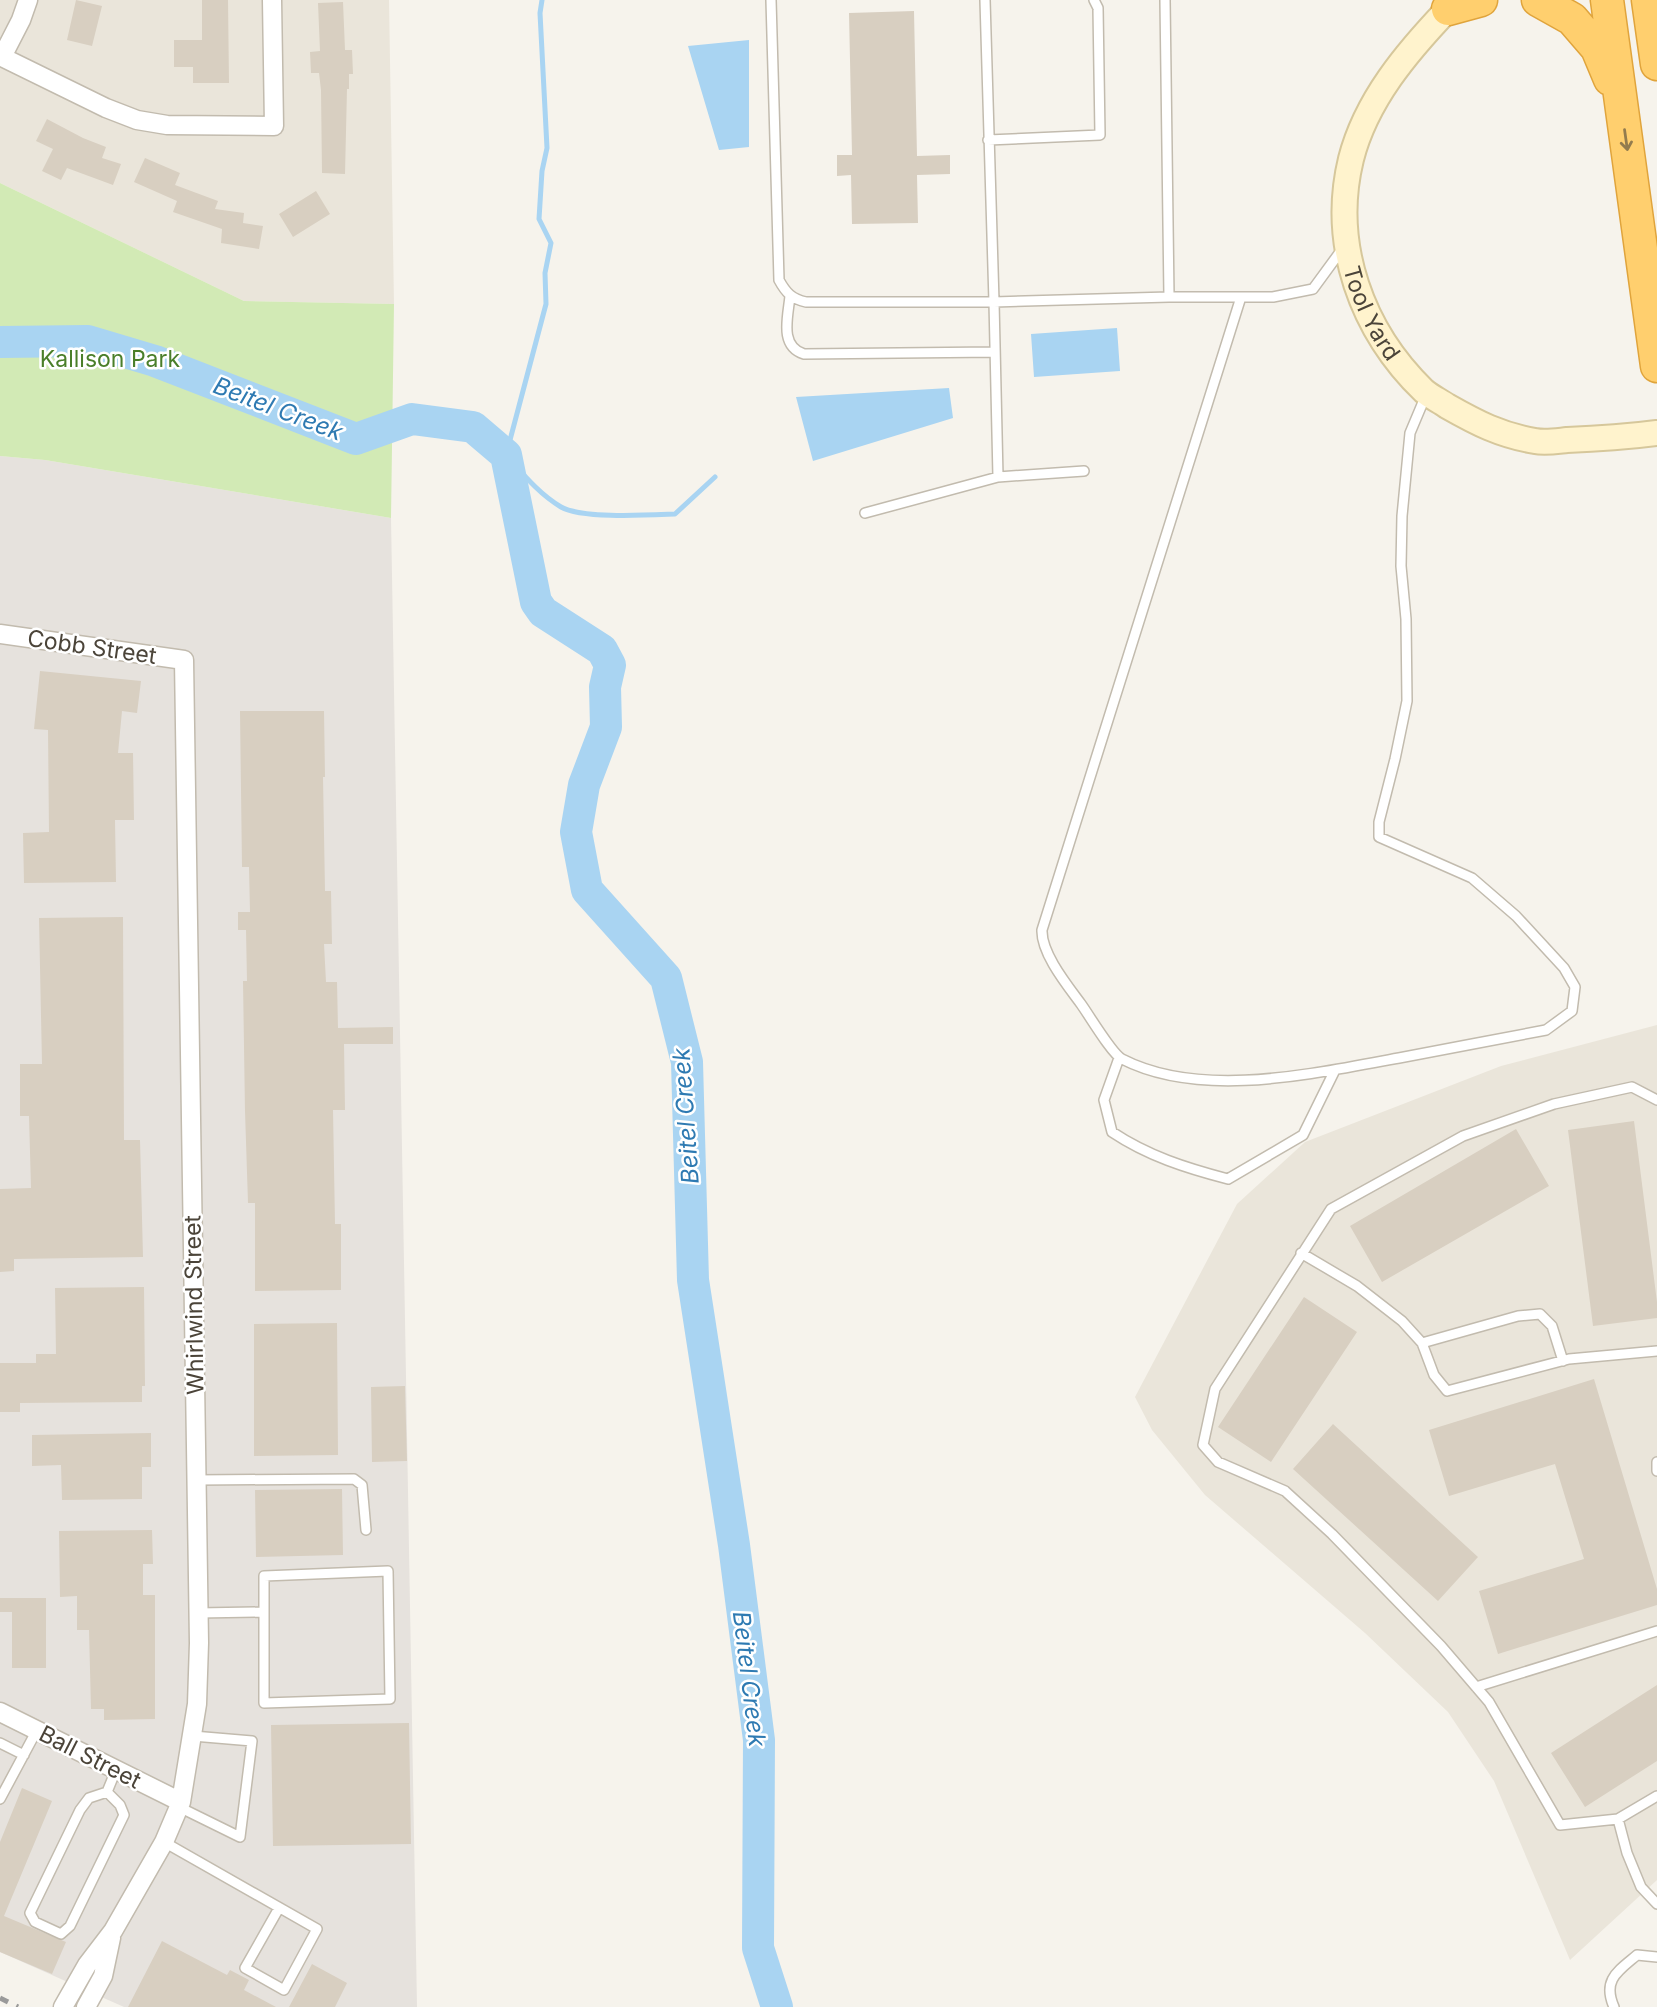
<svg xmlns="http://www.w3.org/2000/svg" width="1657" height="2007" font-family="Inter,sans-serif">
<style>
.residential{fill:#eae5da}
.industrial{fill:#e6e2dd}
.green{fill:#d2eab5}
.water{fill:#a9d4f2}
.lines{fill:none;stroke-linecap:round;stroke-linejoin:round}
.stream{stroke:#a9d4f2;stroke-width:5}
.river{stroke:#a9d4f2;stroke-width:32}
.building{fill:#d8cfc1}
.lane-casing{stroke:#c2bbae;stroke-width:12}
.street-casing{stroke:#c2bbae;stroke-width:21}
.secondary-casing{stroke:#d6c79b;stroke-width:28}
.highway-casing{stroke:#e0a43c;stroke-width:35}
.lane{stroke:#fff;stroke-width:9}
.street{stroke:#fff;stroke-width:18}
.secondary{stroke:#fff3cd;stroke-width:24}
.highway{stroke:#ffcf6e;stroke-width:32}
.rail{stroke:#9a9a9a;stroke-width:5;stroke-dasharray:9 9;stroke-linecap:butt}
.oneway{stroke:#937c4e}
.labels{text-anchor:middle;stroke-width:5;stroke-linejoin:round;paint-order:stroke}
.street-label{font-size:23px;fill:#4b4439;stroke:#fff}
.park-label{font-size:23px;fill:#4a7f2a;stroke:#fff}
.water-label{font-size:24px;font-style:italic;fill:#2e7ab2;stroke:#fff}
</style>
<rect width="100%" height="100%" fill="#f6f3ec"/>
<path class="residential" d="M0,0H389L394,304L244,301L0,183Z
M1657,1025V1880L1570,1960L1494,1781L1448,1712L1365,1633L1205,1495L1152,1430L1135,1397L1237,1204L1305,1142L1501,1066Z"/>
<path class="industrial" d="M0,456L45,460L391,518L417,2007H124L0,1952Z"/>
<path class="green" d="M0,183L244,301L394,304L391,518L45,460L0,456Z"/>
<path class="water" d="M749,40V147L719,150L688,46Z
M1117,328L1120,371L1034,377L1031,334Z
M949,388L953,418L813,461L796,397Z"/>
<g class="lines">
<path class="stream" d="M542,0L540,13L547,148L542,171L539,219L551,243L545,273L546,304L506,455C523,474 539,494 561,507C582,519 649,515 675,514L715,477"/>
<path class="river" d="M0,342L88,341L155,361L356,439L412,419L473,427L506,455L536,602L543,612L602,650L610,665L605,687L606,727L584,785L576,832L587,890L666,978L687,1062L693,1280L734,1545L759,1740L758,1948L777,2007"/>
</g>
<path class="building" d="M76,0L102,6L92,46L67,40Z
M202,0H228L229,83H193V67H174V40H202Z
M343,2L345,50H352L353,74H349V89H347L345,174L322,173L321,90L319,73H311L310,52L320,51L318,3Z
M914,11L917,156L950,155V174L917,175L918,223L852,224L851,175L837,176V155H852L849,13Z
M47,119L83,138L106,147L102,158L121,164L113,185L67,168L61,180L42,171L53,149L36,141Z
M145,158L180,173L175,185L218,201L215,209L244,213L243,223L263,226L259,249L221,243L222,229L173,212L177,201L134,182Z
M316,191L330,214L293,237L279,214Z
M40,671L141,681L137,713L122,711L118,753H133L134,820H115L116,882L24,883L23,833L49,832L48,730L34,729Z
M240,711H324L325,777H323L325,891H331L332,944H324L326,982H337L338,1028L393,1027V1044H344L345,1110H333L335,1224H341V1290L255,1291V1203H248L245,1111L243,981H247L246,930H238V912H250L249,867H242Z
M123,917L124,1140H140L143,1257L14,1259V1271L0,1272V1189L31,1188L29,1116H20V1064H42L39,918Z
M1634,1121L1657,1302V1318L1593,1326L1568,1130Z
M1516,1129L1549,1186L1382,1282L1350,1226Z
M144,1287L145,1386H142V1402L20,1403V1412H0V1363H36V1354H56L55,1288Z
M1304,1297L1357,1332L1271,1462L1218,1427Z
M337,1323L338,1455L254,1456V1324Z
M1594,1379L1657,1589V1605L1498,1654L1479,1591L1584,1559L1555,1464L1449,1496L1429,1430Z
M405,1386L407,1461L372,1462L371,1387Z
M1333,1424L1478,1557L1438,1601L1293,1469Z
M151,1433V1467H142V1499L62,1500L61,1465L32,1466V1435Z
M342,1489L343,1555L256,1557L255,1490Z
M152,1530L153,1564H143V1595H155V1719L104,1720V1709H91L89,1630H77V1596L60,1597L59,1531Z
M0,1598H46V1668H12V1612H0Z
M1657,1685V1761L1585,1807L1551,1753Z
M409,1723L411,1844L273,1846L271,1725Z
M22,1788L52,1801L4,1916L66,1942L52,1974L0,1952V1842Z
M162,1941L227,1975L230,1970L249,1980L244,1990L276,2007H128Z
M312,1964L347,1983L335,2007H289Z"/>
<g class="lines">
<defs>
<path id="lane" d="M771,0L779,280C786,293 792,299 806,302H994L998,477L1084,471
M985,0L994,302L1169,297
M1165,0L1169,297H1273L1313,289L1343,248
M988,140L1100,135L1098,8L1094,0
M790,296C788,317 779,346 804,354L995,352
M1241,297L1042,930C1041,953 1067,985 1081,1004C1089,1015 1112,1054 1122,1059C1202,1100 1315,1073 1399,1058C1448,1049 1497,1039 1546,1030L1572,1011L1575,987L1564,968L1516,916L1472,878L1379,837V822L1395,759L1407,701L1406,619L1401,566L1402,516L1410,433L1426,395
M865,513L998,477
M1119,1058L1104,1100L1112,1132C1148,1156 1186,1168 1228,1179L1303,1135L1335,1070
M1657,1100L1632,1087L1554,1104L1463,1136L1331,1209L1215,1389L1203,1445L1218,1462L1285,1491L1332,1534L1441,1646L1489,1702L1560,1825L1618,1819L1657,1796
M1301,1253L1357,1286L1402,1321L1422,1343L1434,1375L1447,1391L1569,1359L1657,1351
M1422,1343L1518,1316L1540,1314L1552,1326L1563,1361
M1657,1462V1471
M196,1480L354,1479L362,1485L366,1530
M198,1613L264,1612V1703L390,1699L388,1571L264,1576V1612
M1476,1687L1657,1631
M0,1743L24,1755
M107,1792L120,1805L124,1815L70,1926L61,1934L35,1922L30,1913L80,1810L89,1798Z
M107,1792L116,1770
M0,1799L37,1730
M179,1807L240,1837L252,1741L193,1736
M1618,1819L1627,1853L1641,1887L1657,1904
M164,1842L317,1929L284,1990L245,1968L279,1908
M1614,2007C1602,1980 1618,1971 1637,1955L1657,1957"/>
<path id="street" d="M0,56L106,108L137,120L167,125L274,126L272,0
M2,57L21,20L28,0
M0,634L184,660L199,1643L197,1704L181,1802L164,1842L113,1931L87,1965L63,2007
M0,1712L181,1802
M86,2007L103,1976L111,1938"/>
<g id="secondary">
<path id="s1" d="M1448,9C1407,52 1366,100 1351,159C1330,245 1362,331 1424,391C1431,397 1440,401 1447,406C1477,423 1500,435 1535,441C1545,443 1557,441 1567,440C1597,439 1627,437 1657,433"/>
</g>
<path id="highway" d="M1538,0L1572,19L1597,48L1610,79
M1607,0L1657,366
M1648,0L1657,64
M1448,9L1481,0"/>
</defs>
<use href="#lane" class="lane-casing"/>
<use href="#street" class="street-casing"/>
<use href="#secondary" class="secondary-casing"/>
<use href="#highway" class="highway-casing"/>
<use href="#lane" class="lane"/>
<use href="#street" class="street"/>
<use href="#secondary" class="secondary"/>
<use href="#highway" class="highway"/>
<path class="rail" d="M0,1998L18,2007"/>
</g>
<defs><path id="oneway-shaft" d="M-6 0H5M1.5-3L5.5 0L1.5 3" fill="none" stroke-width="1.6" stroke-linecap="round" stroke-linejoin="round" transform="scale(1.75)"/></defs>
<use class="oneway" href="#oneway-shaft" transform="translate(1626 140) rotate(82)"/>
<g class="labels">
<g class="street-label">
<text dy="8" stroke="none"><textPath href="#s1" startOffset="340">Tool Yard</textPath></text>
<text transform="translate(92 647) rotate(8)" y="8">Cobb Street</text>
<text transform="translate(194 1305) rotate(-91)" y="8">Whirlwind Street</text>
<text transform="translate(90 1757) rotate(27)" y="8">Ball Street</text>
</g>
<g class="park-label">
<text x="110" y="367">Kallison Park</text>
</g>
<g class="water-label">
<text transform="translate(278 409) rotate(21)" y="8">Beitel Creek</text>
<text transform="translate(686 1116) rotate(-94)" y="8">Beitel Creek</text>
<text transform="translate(749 1679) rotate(83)" y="8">Beitel Creek</text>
</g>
</g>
</svg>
